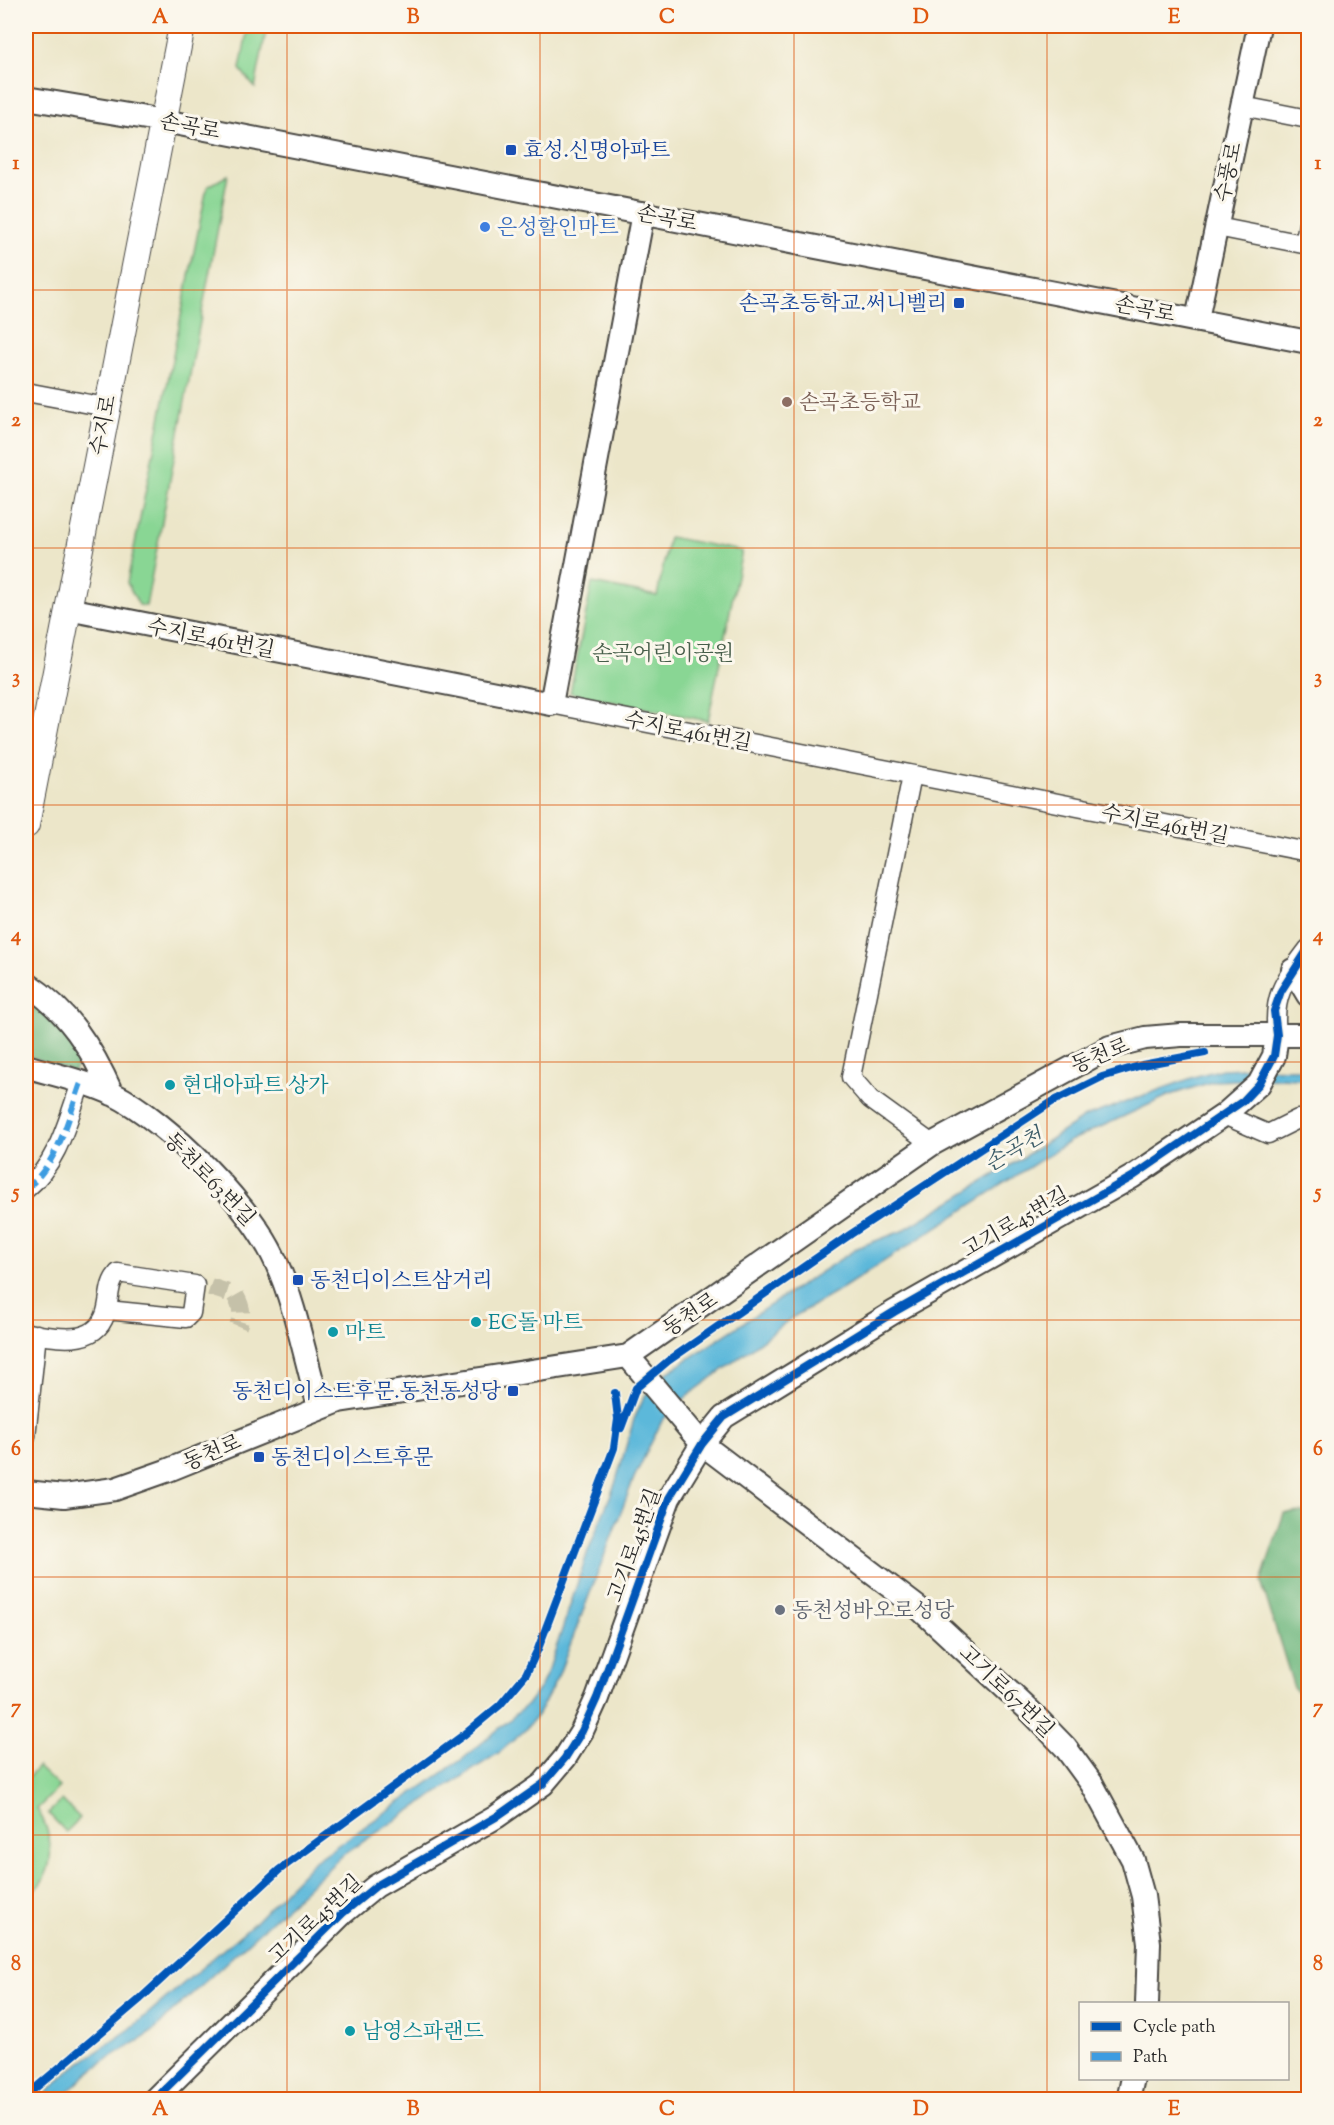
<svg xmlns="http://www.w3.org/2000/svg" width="1334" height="2125" font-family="'Sorts Mill Goudy','Noto Serif KR',serif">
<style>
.green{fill:#89d694;stroke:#5a8060;stroke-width:1.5}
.forest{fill:#6eb77e;stroke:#4c7154;stroke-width:1.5}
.water{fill:#5cb8da;stroke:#447282;stroke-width:1.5}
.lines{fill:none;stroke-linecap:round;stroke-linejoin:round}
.minor-tunnel{stroke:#c5c1a9;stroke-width:18;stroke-dasharray:18 9;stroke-linecap:butt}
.minor-casing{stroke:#484743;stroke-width:21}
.tertiary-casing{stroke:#484743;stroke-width:26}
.secondary-casing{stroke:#484743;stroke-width:28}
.minor{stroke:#fff;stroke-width:18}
.tertiary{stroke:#fff;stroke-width:22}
.secondary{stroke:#fff;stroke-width:26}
.quiet{stroke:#3d9ce1;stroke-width:6;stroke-dasharray:12 6;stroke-linecap:butt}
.cycleway-casing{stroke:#fbf7ec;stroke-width:11}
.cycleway{stroke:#0057b8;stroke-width:8}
.grid{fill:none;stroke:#df570e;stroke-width:1.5;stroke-opacity:0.55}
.transit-dot{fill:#1a4fb4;stroke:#fbf7ec;stroke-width:2}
.shop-dot{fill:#3f7fe0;stroke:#fbf7ec;stroke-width:2}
.education-dot{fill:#8d6e63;stroke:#fbf7ec;stroke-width:2}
.culture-dot{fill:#0f9aa8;stroke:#fbf7ec;stroke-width:2}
.worship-dot{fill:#6b7280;stroke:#fbf7ec;stroke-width:2}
.labels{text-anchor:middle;stroke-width:6;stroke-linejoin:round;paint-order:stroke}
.street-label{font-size:21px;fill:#2b2b2b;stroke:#fbf7ec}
.transit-label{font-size:21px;fill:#164399;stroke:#fbf7ec;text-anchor:start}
.shop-label{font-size:21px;fill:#366cbe;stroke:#fbf7ec;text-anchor:start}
.education-label{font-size:21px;fill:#785e54;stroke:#fbf7ec;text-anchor:start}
.park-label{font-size:21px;fill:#475e4a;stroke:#fbf7ec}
.culture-label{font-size:21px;fill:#0d838f;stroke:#fbf7ec;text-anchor:start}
.worship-label{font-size:21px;fill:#5b616d;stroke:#fbf7ec;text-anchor:start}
.water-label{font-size:22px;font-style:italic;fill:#3c5c68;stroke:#fbf7ec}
.neatline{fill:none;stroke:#df570e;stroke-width:2}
.grid-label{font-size:20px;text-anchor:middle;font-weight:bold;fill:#df570e}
</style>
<rect width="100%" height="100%" fill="#fbf7ec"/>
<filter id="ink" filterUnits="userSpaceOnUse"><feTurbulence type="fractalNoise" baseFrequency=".0167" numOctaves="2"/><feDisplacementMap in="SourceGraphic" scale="12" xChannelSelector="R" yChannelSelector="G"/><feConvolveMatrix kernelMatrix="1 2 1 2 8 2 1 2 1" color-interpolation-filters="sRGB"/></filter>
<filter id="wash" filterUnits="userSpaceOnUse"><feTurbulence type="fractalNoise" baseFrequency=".008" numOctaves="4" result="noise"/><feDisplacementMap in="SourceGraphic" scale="24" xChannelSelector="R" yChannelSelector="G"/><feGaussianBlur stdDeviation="1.35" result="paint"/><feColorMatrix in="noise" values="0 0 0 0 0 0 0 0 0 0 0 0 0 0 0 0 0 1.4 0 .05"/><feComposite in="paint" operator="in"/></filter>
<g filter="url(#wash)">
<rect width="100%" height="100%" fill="#ece6c9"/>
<path class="green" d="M248,26H267L255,88L240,69Z
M228,175L146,606L139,605L127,583L207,187Z
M669,537L742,551L708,721L570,693L592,583L657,596Z
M38,1767L59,1787L37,1809C55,1837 58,1877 26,1896V1801L30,1803L26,1799V1780Z
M62,1800L80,1818L66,1832L48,1813Z"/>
<path class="forest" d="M26,997L48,1011L80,1055L74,1072L26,1055Z
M1308,1512V1704L1294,1688L1261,1581L1284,1513Z"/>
<path class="water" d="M1245,1068L1308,1069V1080L1281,1078L1215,1081L1170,1095L1070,1141L835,1293L793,1317L677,1404L662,1421L634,1478L559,1674L538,1714L524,1731L500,1752L344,1854L169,2015C145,2043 135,2040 108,2059C90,2070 76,2084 61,2099L39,2100L70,2070L130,2029L253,1924L312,1863L464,1758L527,1705L541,1686L550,1666L588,1551L615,1484L634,1419L645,1396L659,1378L859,1247L902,1231L1014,1163L1085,1117L1197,1076L1222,1069Z"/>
</g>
<g filter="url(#ink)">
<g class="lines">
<path class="minor-tunnel" d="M210,1287L235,1295C242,1307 243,1314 238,1326"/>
<defs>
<path id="minor" d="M1242,106L1308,119
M1217,227L1308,245
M1304,244L1308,224
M26,392L106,407
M551,704L1308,852
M912,775L851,1077L870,1099L932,1144
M1277,1035C1272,995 1285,980 1308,949
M1224,1115L1268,1134L1298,1119L1308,1120
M26,1189C58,1163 67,1122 81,1083
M26,1333C55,1337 99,1349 107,1308C110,1294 109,1283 118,1273L195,1285L191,1313L186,1318L107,1310
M26,1436L37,1334"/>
<path id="tertiary" d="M26,98L164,121L1308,342
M1197,319L1259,26
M68,609L551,704L643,213
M1293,970L1308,995
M26,983C68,1011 92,1048 112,1094
M26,1066C54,1075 86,1081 113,1094C168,1121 251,1206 276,1262C295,1303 306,1362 319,1406
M628,1356L702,1444L921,1610L1031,1712L1065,1747L1092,1784L1133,1860L1143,1896L1149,1943L1147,2004
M26,1492L64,1496L115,1489L166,1471L339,1401L628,1356L932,1144L1110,1047L1145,1038L1181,1035H1308
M154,2100L343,1913L376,1886L496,1817L543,1784L565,1758L582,1731L597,1698L669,1498L702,1444L724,1417L894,1312L1132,1177L1224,1115L1259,1084L1274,1056L1277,1035
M1128,2100L1133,2078"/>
<path id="secondary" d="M26,825L182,26"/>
</defs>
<use href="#minor" class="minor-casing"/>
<use href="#tertiary" class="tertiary-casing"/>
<use href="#secondary" class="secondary-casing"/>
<use href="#minor" class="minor"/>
<use href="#tertiary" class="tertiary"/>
<use href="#secondary" class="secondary"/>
<path class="quiet" d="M26,1189C58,1163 67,1122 81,1083"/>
<defs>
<path id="cycleway" d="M621,1428L636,1388L668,1361L851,1234L1052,1102L1102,1077L1142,1065L1205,1053
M26,2096L139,2000L279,1870L465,1734L500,1705L526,1674L538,1649L614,1448L618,1419L615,1393
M154,2100L343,1913L376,1886L496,1817L543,1784L565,1758L582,1731L597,1698L669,1498L702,1444L724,1417L894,1312L1132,1177L1243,1101L1259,1084L1274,1056L1277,1035L1274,1011L1281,991L1308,949"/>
</defs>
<use href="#cycleway" class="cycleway-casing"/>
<use href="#cycleway" class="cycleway"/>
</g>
</g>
<path class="grid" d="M287,26V2100M540,26V2100M794,26V2100M1047,26V2100M26,290H1308M26,548H1308M26,805H1308M26,1062H1308M26,1320H1308M26,1577H1308M26,1835H1308"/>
<g class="transit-dot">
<rect x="505" y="144" width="12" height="12" rx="3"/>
<rect x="953" y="297" width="12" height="12" rx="3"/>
<rect x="292" y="1274" width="12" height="12" rx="3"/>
<rect x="507" y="1385" width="12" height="12" rx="3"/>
<rect x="253" y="1451" width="12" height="12" rx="3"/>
</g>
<circle class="shop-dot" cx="485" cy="227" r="6"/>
<circle class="education-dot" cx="787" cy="402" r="6"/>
<g class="culture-dot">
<circle cx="170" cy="1085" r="6"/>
<circle cx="476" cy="1322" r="6"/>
<circle cx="333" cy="1332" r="6"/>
<circle cx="350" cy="2031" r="6"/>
</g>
<circle class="worship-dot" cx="780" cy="1610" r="6"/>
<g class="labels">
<g class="street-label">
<text transform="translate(190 126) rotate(11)" y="7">손곡로</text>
<text transform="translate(1228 172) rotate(-78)" y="7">수풍로</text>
<text transform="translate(667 218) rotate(11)" y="7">손곡로</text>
<text transform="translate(1145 309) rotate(11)" y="7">손곡로</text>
<text transform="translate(103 425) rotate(-79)" y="7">수지로</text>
<text transform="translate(211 638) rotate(11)" y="7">수지로461번길</text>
<text transform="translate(688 731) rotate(11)" y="7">수지로461번길</text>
<text transform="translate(1165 824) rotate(11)" y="7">수지로461번길</text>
<text transform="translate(1100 1055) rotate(-22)" y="7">동천로</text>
<text transform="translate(210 1179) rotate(46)" y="7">동천로63번길</text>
<text transform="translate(1015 1222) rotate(-30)" y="7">고기로45번길</text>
<text transform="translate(690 1314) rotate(-34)" y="7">동천로</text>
<text transform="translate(212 1452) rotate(-23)" y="7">동천로</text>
<text transform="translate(634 1545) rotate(-70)" y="7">고기로45번길</text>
<text transform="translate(1007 1691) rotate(44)" y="7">고기로67번길</text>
<text transform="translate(315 1919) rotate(-43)" y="7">고기로45번길</text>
</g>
<g class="transit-label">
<text x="523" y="157">효성.신명아파트</text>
<text x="947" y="310" text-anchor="end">손곡초등학교.써니벨리</text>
<text x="310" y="1287">동천디이스트삼거리</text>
<text x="501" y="1398" text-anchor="end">동천디이스트후문.동천동성당</text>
<text x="271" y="1464">동천디이스트후문</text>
</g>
<g class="shop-label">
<text x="497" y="234">은성할인마트</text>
</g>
<g class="education-label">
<text x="799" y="409">손곡초등학교</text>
</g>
<g class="park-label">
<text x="663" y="660">손곡어린이공원</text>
</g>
<g class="culture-label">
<text x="182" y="1092">현대아파트 상가</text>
<text x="488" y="1329">EC돌 마트</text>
<text x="345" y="1339">마트</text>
<text x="362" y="2038">남영스파랜드</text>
</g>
<g class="worship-label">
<text x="792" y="1617">동천성바오로성당</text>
</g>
<g class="water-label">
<text transform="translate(1013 1149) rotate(-30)" y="8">손곡천</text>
</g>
</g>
<rect width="1334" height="2125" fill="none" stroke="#fbf7ec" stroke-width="66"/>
<rect x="1079" y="2002" width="210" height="78" fill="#fbf7ec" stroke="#a8a59f" stroke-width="1.5"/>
<rect x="1091" y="2022" width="30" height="9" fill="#0057b8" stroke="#a8a59f" stroke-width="1.5"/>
<text x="1133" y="2032" font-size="18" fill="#2b2b2b">Cycle path</text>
<rect x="1091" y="2052" width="30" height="9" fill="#3d9ce1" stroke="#a8a59f" stroke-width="1.5"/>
<text x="1133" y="2062" font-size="18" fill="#2b2b2b">Path</text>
<rect x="33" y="33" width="1268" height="2059" class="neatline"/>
<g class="grid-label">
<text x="160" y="23">A</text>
<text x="413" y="23">B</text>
<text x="667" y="23">C</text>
<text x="921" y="23">D</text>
<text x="1174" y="23">E</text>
<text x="16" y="169">1</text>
<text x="1318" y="169">1</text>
<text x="16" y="426">2</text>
<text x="1318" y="426">2</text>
<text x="16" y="683">3</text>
<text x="1318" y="683">3</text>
<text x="16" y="941">4</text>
<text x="1318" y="941">4</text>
<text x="16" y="1198">5</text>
<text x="1318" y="1198">5</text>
<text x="16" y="1455">6</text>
<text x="1318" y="1455">6</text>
<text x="16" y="1713">7</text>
<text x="1318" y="1713">7</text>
<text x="16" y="1970">8</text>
<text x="1318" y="1970">8</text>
<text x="160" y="2115">A</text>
<text x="413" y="2115">B</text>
<text x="667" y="2115">C</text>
<text x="921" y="2115">D</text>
<text x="1174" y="2115">E</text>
</g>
</svg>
